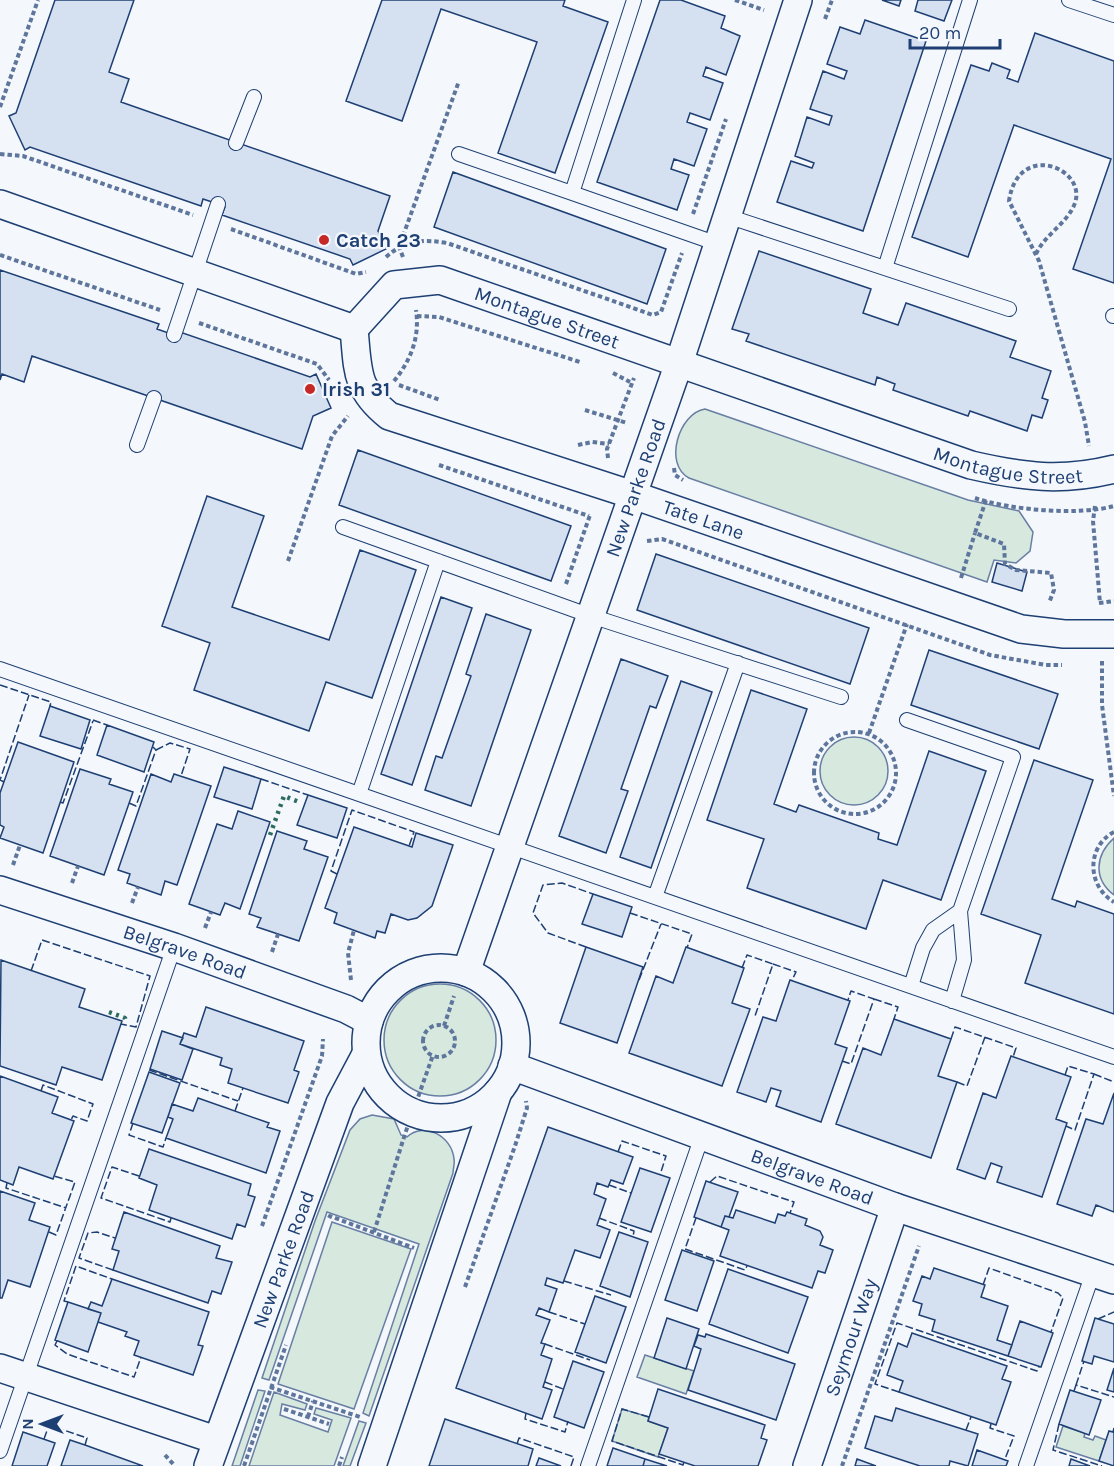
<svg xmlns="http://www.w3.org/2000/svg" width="1114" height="1466" font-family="Karla,sans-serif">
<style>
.green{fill:#d7e8df;stroke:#687fa3;stroke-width:1.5}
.building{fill:#d5e0f0;stroke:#1d3f73;stroke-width:1.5}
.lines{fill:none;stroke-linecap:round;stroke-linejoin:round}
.service-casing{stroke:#1d3f73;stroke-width:16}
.minor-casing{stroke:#1d3f73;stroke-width:30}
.path{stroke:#5e769c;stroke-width:4;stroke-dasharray:4.5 3;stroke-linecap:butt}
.service{stroke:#f4f7fb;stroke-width:14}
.minor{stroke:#f4f7fb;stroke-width:27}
.hedge{stroke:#2c6c60;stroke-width:4.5;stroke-dasharray:3 4.5;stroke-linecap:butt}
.fence{stroke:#1d3f73;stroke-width:1.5;stroke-dasharray:8 3;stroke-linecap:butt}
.poi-dot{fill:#c62828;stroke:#f4f7fb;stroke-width:2}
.labels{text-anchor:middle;stroke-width:4.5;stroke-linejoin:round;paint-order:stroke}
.poi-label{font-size:20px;font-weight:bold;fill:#1d3f73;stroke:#f4f7fb;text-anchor:start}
.street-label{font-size:20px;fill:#1d3f73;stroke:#f4f7fb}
</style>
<rect width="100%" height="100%" fill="#f4f7fb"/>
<path class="green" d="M705,409L968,500L1019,511L1033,532L1030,551L1016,563L994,560L987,582L689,478C663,464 679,413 705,409Z
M820 771a34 34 0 1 1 68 0a34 34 0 1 1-68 0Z
M1114,838V895C1093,879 1095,855 1114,838Z
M384 1040a56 56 0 1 1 112 0a56 56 0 1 1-112 0Z
M372,1115L394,1119L401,1135L407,1137C424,1121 452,1136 454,1159C455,1163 453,1169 453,1173L369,1416L363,1413L419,1244L327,1212L269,1380L262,1378L315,1221L350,1130L360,1119Z
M332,1222L411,1249L354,1409L278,1384Z
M645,1355L694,1371L686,1394L637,1377Z
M258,1390L265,1391L240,1466H232Z
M274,1392L307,1404L305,1410L282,1404L280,1415L328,1432L332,1420L314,1414L316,1408L351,1418L334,1466H249Z
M622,1409L649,1417L648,1421L668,1428L658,1457L612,1441Z
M359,1421L366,1423L350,1466H343Z
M1063,1426L1085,1433L1084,1437L1093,1440L1095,1436L1106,1440L1099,1461L1056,1447Z"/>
<path class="building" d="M55,0H134L109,72L129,79L121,102L390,196L378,231L386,249L353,265L350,259L222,215L225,207L218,204L203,199L201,206L30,147L25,150L9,116L16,113Z
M382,0H565L563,6L608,22L555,173L498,153L537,42L441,9L402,121L346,101Z
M660,0H681L725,16L721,28L740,36L726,75L706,67L703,76L723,83L710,120L690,113L687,122L707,129L694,166L674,159L671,169L689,175L677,210L597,182Z
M882,0H901L899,6Z
M918,0H952L944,21L915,11Z
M865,20L926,41L863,231L777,202L791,161L812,168L814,163L795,156L807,117L829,125L832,116L810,109L823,71L844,79L847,71L827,64L840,27L860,34Z
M1035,33L1114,61V283L1073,269L1111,159L1014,125L968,257L912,237L971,65L989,71L992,63L1010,70L1007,78L1018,82Z
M453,172L666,249L647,304L434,227Z
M759,251L871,289L863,313L898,325L906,303L1016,341L1010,357L1051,371L1042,398L1048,400L1042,418L1032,415L1027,431L970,411L968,416L893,390L895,384L877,377L875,385L746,341L749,334L732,329Z
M0,270L159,324L157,329L174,335L180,332L310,377L316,374L331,408L313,416L302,449L32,356L24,382L2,374L0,380Z
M358,450L571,526L551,581L339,505Z
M207,496L264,516L232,607L329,640L360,550L416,570L372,698L326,682L309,731L194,690L210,643L162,626Z
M656,554L869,628L850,684L637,610Z
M997,563L1027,572L1022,591L992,582Z
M441,597L472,608L412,785L381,774Z
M486,614L531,630L471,806L425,790L436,756L442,758L471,676L466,674Z
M929,650L1058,694L1039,749L911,705Z
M621,659L668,676L656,708L650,706L621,789L628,791L606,853L559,836Z
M681,681L712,692L651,868L620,857Z
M751,690L807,709L774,804L796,812L799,805L879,833L878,839L897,845L929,751L986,771L941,900L883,880L866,929L747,888L764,839L707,820Z
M50,706L90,720L81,749L40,736Z
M107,725L154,742L144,772L97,755Z
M18,742L74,762L43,853L0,838L4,827L0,825V793Z
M1034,760L1093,780L1052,899L1075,907L1077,901L1114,914V1014L1025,983L1041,935L981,914Z
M224,767L261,779L252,809L214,797Z
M80,769L111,779L109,784L133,792L104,875L50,856Z
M151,774L171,782L174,774L211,786L177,885L165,881L161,895L127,883L130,874L118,870Z
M308,795L347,808L337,838L297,825Z
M238,811L270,822L240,909L225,903L220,915L189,904L217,824L232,829Z
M354,827L412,847L416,833L453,845L432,906L417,918L408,920L391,914L385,933L377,931L375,938L334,923L337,913L325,908Z
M277,831L307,841L304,849L328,857L299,941L257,927L261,918L249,914Z
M593,894L632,907L622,937L582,924Z
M586,947L643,967L617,1043L560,1023Z
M686,947L744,968L732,1003L750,1009L722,1086L629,1053L656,976L673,983Z
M1,960L85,989L79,1007L122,1021L102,1080L62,1067L56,1085L0,1066Z
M790,980L850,1001L835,1044L847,1048L821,1122L776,1106L781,1091L771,1088L766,1102L737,1092L763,1017L776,1021Z
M206,1007L304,1041L294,1070L299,1072L288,1103L228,1083L232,1069L220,1065L222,1058L180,1044L184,1033L196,1037Z
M894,1019L951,1039L938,1076L957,1082L931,1158L836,1124L863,1048L881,1055Z
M162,1031L183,1038L180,1044L193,1049L182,1080L150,1069Z
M1011,1056L1071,1077L1056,1119L1067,1123L1042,1197L997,1182L1002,1167L991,1163L985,1179L957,1169L983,1093L996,1098Z
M149,1072L180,1083L162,1133L131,1123Z
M0,1076L58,1097L52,1113L74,1121L53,1179L19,1167L13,1185L0,1180Z
M1114,1093V1212L1096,1205L1092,1216L1057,1204L1086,1119L1103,1124Z
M198,1098L269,1123L267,1127L280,1131L266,1173L166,1138L173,1119L168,1117L172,1104L193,1111Z
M548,1127L633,1157L623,1184L611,1180L608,1187L597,1183L594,1194L606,1199L597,1225L610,1230L600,1258L575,1250L563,1283L547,1278L545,1285L557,1289L549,1312L539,1308L536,1315L550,1320L541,1343L545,1344L541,1355L552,1359L543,1387L552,1390L542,1419L456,1388Z
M149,1149L251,1184L248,1195L255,1197L245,1227L237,1224L232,1239L149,1210L157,1185L139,1178Z
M640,1168L670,1178L651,1232L621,1222Z
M706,1181L738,1192L729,1217L725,1216L721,1227L694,1217Z
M0,1191L35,1203L29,1220L50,1227L30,1287L8,1280L2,1298H0Z
M736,1210L775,1223L778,1214L785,1216L787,1212L807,1219L805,1225L820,1231L823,1237L820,1245L833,1250L825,1273L818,1271L812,1288L720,1256L729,1230L721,1227L725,1216L733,1218Z
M124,1212L220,1246L216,1258L232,1262L221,1294L212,1291L208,1303L113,1270L119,1251L112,1249Z
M619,1232L648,1242L630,1297L600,1286Z
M682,1250L714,1261L697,1311L665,1300Z
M934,1268L985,1285L981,1297L1008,1306L997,1340L1012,1345L1008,1356L932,1331L935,1320L919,1315L922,1304L913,1301L922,1276L930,1279Z
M728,1269L808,1297L788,1353L709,1324Z
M112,1279L209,1312L198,1345L203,1346L193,1375L134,1355L139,1341L125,1336L127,1332L98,1322L101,1313L88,1309L91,1302L102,1306Z
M595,1296L626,1307L606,1363L575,1352Z
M68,1302L101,1313L88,1352L55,1340Z
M667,1318L699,1329L686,1369L654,1358Z
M1095,1318L1114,1324V1362L1094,1356L1092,1364L1082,1361Z
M1020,1321L1053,1333L1041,1367L1008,1356Z
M912,1333L1007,1366L1002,1379L1011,1382L996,1425L899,1392L903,1381L887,1375L898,1343L907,1347Z
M706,1334L795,1364L776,1420L688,1390L701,1349L694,1346L698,1335L705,1337Z
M573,1361L604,1372L584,1428L554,1417Z
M1114,1368V1392L1107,1390Z
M658,1389L765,1425L761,1438L767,1440L758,1466H695L659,1454L668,1428L648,1421Z
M1070,1390L1101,1400L1089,1435L1059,1424Z
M896,1408L978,1434L968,1466L950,1461L949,1466H920L865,1448L875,1416L892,1421Z
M445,1419L533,1449L528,1466H429Z
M1114,1428V1466L1099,1461L1109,1431L1113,1432Z
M23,1432L55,1443L47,1466H12Z
M70,1440L85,1445L143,1466H61Z
M613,1448L645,1459L643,1466H607Z
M977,1450L1008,1461L1006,1466H972Z
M539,1458L561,1466H536Z
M645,1459L667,1466H643Z
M857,1459L876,1466H855Z
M1071,1459L1090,1466H1069Z"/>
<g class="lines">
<defs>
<path id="service" d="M634,0L572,193L718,244
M1069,0L1114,15
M236,143L254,97
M459,154L572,193
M727,216L1009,309
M885,268L970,0
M1113,316H1114
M174,335L218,204
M137,445L154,398
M343,527L591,616L841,697
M438,561L359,794L1114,1057
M0,669L359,794
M907,720L1013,757L960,911L933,930L923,948L911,986
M655,897L738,663
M952,1001L964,960L960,911
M0,1451L174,947
M588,1466L702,1136
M1026,1466L1093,1273"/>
<g id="minor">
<path d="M0,204L354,329"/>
<path id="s1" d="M354,329C358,370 355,389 389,416L633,495L1021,629L1064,634H1114"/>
<path id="s2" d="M354,329L394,285L440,280L971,465C1023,477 1061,482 1114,469"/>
<path id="s3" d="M0,890L174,947L346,1009L369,1021"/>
<circle cx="441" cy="1043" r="75"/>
<path id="s4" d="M466,972L679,363L798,0"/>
<path id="s5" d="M512,1066L895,1207L1114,1280"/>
<path d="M0,1368L216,1440"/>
<path id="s6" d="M208,1466L340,1103L366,1054"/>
<path d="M372,1466L498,1092"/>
<path id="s7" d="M807,1466L895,1207"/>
</g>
</defs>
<use href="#service" class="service-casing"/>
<use href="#minor" class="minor-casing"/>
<path class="path" d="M735,0L764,10
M825,19L832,0
M0,107L38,0
M0,154L23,156L193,215
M693,214L726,119
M231,229L356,274L366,272
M1036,254C1045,234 1067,224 1075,203C1087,168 1018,140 1009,201L1039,261L1085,422L1089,446
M0,255L160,310
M386,257C405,240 423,239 447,243L653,315L661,312L682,253
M403,257L399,247L459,81
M417,316L439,317L580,362
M199,323L317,364L329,380
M613,373L630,382
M394,381C411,360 420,337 416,310
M399,385L440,400
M585,410L627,423
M578,445L592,442L609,444
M608,458L607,449L634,378
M439,465L589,516
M674,468L675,475L683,480
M975,498C1011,510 1077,516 1114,506
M986,500L975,533L1004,544L1005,564L1016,570L1051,573L1054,590L1049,603
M1095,506L1093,521L1100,603
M647,541L662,539L990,655L1046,665H1062
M288,561L332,436L348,416
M961,578L975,533
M566,584L590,515
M1099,603L1114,601
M1102,661V705L1114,796
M814 773a41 41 0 1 1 82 0a41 41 0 1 1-82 0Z
M869,733L907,624
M1114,832C1086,847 1087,886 1114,902
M13,865L20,845
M72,883L78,866
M132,903L138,887
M205,928L211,912
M272,952L278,934
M351,980L348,953L354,930
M423 1041a16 16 0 1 1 32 0a16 16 0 1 1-32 0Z
M444,1026L454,996
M329,1218L330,1216L414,1248
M262,1226L322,1056L323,1039
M374,1232L405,1134L433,1055
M465,1287L515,1146L527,1108L526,1101
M270,1387L360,1417
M284,1409L329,1424
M308,1417L313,1401
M165,1455L175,1466
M244,1466L286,1345
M339,1466L342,1457
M842,1466L919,1246"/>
<use href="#service" class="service"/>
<use href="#minor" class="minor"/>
<path class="hedge" d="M270,835L284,796L299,802
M109,1012L125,1018L126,1023"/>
<path class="fence" d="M0,685L51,702L50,706
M93,720L107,725
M156,750L170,743L190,749L181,776
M261,779L308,795
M4,782L0,780L29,695
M60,802L63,803L93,721
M129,803L136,806L156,750L153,747
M337,874L331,871L352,810L414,832L409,846
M630,913L692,934L687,948
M586,947L548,933L533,913L543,885L562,883L593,894
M773,964L796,972L792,980
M742,968L747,955L773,964L755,1016
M31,971L42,940L150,976L136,1027L121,1024
M639,980L661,924
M874,999L898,1007L894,1019
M951,1039L955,1027L1016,1048L1013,1057
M842,1061L851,1064L874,999L851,991L848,1000
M149,1070L238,1101
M1094,1074L1114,1082
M1065,1075L1068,1066L1094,1074L1075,1130L1066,1126
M957,1082L967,1086L985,1037
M41,1091L43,1085L93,1104L87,1121L73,1116L71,1120
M235,1111L243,1088
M133,1123L129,1135L163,1147L166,1138
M618,1152L622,1141L666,1156L660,1175
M139,1176L112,1167L101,1198L170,1222L171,1218
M710,1182L717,1176L794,1202L790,1213
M7,1183L6,1188L66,1208
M609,1185L631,1193
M599,1218L634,1231L633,1237
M696,1218L685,1249L745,1270L747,1266
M49,1232L56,1235L75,1182L54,1176
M113,1270L79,1258L88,1233L97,1232L115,1238
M564,1281L611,1295
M983,1285L989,1268L1058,1293L1063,1298L1051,1332
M68,1302L64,1301L76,1266L112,1279
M549,1312L585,1324
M1098,1319L1114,1312
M57,1341L55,1345L67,1354L134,1377L141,1357
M545,1344L590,1360
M545,1382L563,1389
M1076,1385L1084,1361
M1074,1391L1076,1385L1114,1397
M899,1392L875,1384L897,1323L1037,1371L1039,1367
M526,1413L525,1419L565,1432L568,1421
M649,1417L622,1409L612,1441L683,1465L684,1462
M991,1424L990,1428L1014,1436L1005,1459
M1059,1424L1053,1450L1102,1466
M966,1430L971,1417
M44,1439L49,1425L87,1438L85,1445
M517,1444L519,1438L574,1457L571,1466"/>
</g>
<g class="poi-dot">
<circle cx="324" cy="240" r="6"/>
<circle cx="310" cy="389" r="6"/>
</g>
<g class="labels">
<g class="poi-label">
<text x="336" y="247">Catch 23</text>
<text x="322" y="396">Irish 31</text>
</g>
<g class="street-label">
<text dy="7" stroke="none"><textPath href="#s2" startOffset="219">Montague Street</textPath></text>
<text dy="7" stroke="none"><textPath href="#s2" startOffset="705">Montague Street</textPath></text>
<text dy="7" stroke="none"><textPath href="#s4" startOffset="513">New Parke Road</textPath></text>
<text dy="7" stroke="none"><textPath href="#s1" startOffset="429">Tate Lane</textPath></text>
<text dy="7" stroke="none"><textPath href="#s3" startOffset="195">Belgrave Road</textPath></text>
<text dy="7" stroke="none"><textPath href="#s5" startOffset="320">Belgrave Road</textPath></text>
<text dy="7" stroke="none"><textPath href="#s6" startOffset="220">New Parke Road</textPath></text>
<text dy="7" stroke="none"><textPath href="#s7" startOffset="136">Seymour Way</textPath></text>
</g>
</g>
<g transform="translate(42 1424) rotate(270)" stroke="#f4f7fb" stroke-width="4.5" paint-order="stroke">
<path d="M0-4.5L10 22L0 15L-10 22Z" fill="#1d3f73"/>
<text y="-9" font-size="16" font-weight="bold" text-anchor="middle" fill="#1d3f73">N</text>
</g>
<path d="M910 39v9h90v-9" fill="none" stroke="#1d3f73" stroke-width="3"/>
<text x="919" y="39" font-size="18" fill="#1d3f73" stroke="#f4f7fb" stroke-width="4.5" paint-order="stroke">20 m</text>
</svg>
